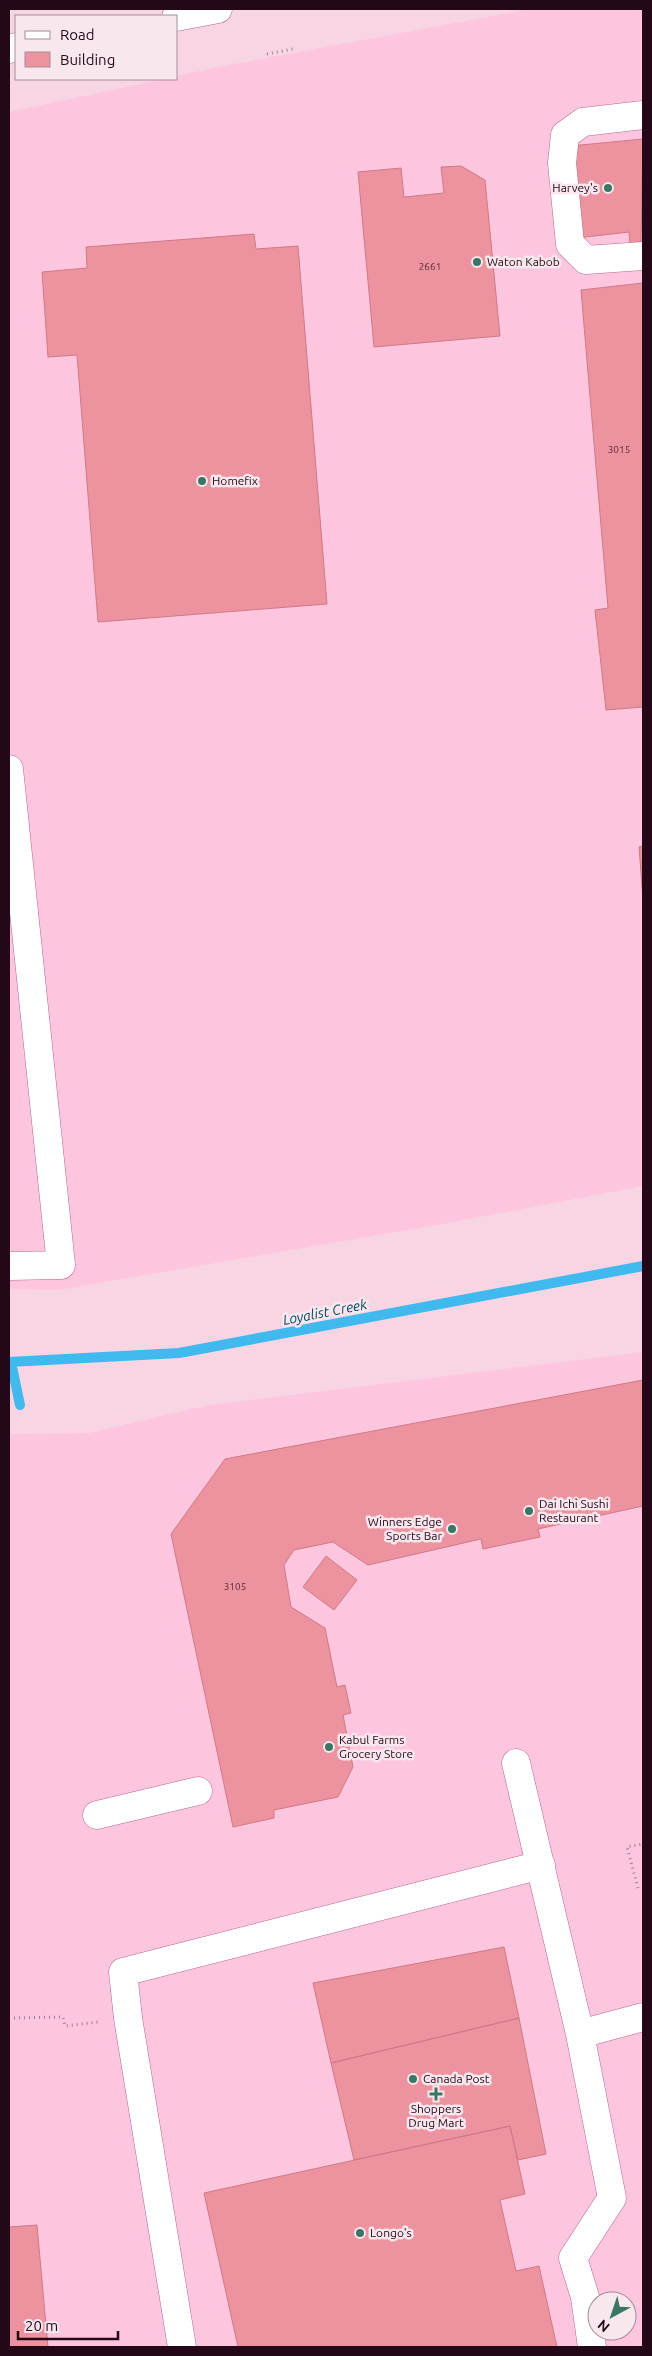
<svg xmlns="http://www.w3.org/2000/svg" width="652" height="2356" font-family="Ubuntu,sans-serif">
<style>
.built{fill:#fec6de;fill-rule:evenodd}
.lines{fill:none;stroke-linecap:round;stroke-linejoin:round}
.stream{stroke:#40b9ee;stroke-width:10}
.building{fill:#ec939f;stroke:#d07986}
.minor-casing{stroke:#b4678b;stroke-width:29}
.major-casing{stroke:#b4678b;stroke-width:29}
.path{stroke:#a1818f;stroke-width:3;stroke-dasharray:1 4;stroke-linecap:butt}
.minor{stroke:#fff;stroke-width:28}
.major{stroke:#fff;stroke-width:28}
.poi-dot{fill:#387764;stroke:#f9e7ee;stroke-width:2}
.labels{text-anchor:middle;stroke-width:5;stroke-linejoin:round;paint-order:stroke}
.number-label{font-size:10px;fill:#572b39}
.poi-label{font-size:12px;fill:#250817;stroke:#f9e7ee;text-anchor:start}
.water-label{font-size:14px;font-style:italic;fill:#024a64;stroke:#f9e7ee}
</style>
<rect width="100%" height="100%" fill="#f8d5e3"/>
<path class="built" d="M530,9H643V1186L443,1224L58,1290L9,1289V112L164,79H176V76L218,67Z
M643,1352V2347H9V1434L89,1433L209,1405ZM597,2301H627V2331H597Z"/>
<g class="lines">
<path class="stream" d="M9,1362L179,1353L643,1266
M11,1362L20,1405"/>
</g>
<path class="building" d="M643,139L641,244L630,245L629,232L577,238L570,146Z
M461,166L485,180L500,336L374,347L358,172L401,168L404,197L444,193L441,167Z
M254,234L256,249L298,246L327,604L98,622L77,355L48,357L42,272L87,268L86,247Z
M643,283V707L606,710L595,610L608,608L581,290Z
M643,846V899L639,847Z
M643,1380V1506L538,1529L540,1537L483,1549L481,1539L368,1565L333,1542L294,1550L284,1565L291,1607L325,1628L337,1687L345,1685L351,1713L343,1715L353,1767L338,1797L274,1810V1818L233,1827L171,1534L225,1459Z
M326,1556L357,1580L334,1610L303,1587Z
M504,1947L519,2018L331,2063L313,1983Z
M519,2018L546,2154L518,2160L510,2126L354,2160L331,2063Z
M510,2126L525,2194L500,2200L516,2271L539,2266L557,2347H238L204,2193Z
M37,2225L48,2347H9V2227Z"/>
<g class="lines">
<defs>
<path id="minor" d="M643,115L583,122L565,135L562,163L570,244L586,260L643,256
M9,769L61,1265L9,1266
M516,1763L580,2034
M97,1815L198,1791
M182,2347L128,2018L123,1972L541,1865
M592,2347L585,2297L573,2258L612,2198L580,2034L643,2017"/>
<path id="major" d="M176,17L218,9
M9,49L16,47"/>
</defs>
<use href="#minor" class="minor-casing"/>
<use href="#major" class="major-casing"/>
<path class="path" d="M267,54L293,49
M638,1888L627,1847L643,1844
M9,2018L63,2017L65,2026L98,2022"/>
<use href="#minor" class="minor"/>
<use href="#major" class="major"/>
</g>
<g class="poi-dot">
<circle cx="608" cy="188" r="5"/>
<circle cx="477" cy="262" r="5"/>
<circle cx="202" cy="481" r="5"/>
<circle cx="529" cy="1511" r="5"/>
<circle cx="452" cy="1529" r="5"/>
<circle cx="329" cy="1747" r="5"/>
<circle cx="413" cy="2079" r="5"/>
<path d="M433.5 2086.5h5v5h5v5h-5v5h-5v-5h-5v-5h5z"/>
<circle cx="360" cy="2233" r="5"/>
</g>
<g class="labels">
<g class="number-label">
<text x="430" y="270">2661</text>
<text x="619" y="453">3015</text>
<text x="235" y="1590">3105</text>
</g>
<g class="poi-label">
<text x="598" y="192" text-anchor="end">Harvey's</text>
<text x="487" y="266">Waton Kabob</text>
<text x="212" y="485">Homefix</text>
<text x="539" y="1508">Dai Ichi Sushi<tspan x="539" dy="14">Restaurant</tspan></text>
<text x="442" y="1526" text-anchor="end">Winners Edge<tspan x="442" dy="14">Sports Bar</tspan></text>
<text x="339" y="1744">Kabul Farms<tspan x="339" dy="14">Grocery Store</tspan></text>
<text x="423" y="2083">Canada Post</text>
<text x="436" y="2113" text-anchor="middle">Shoppers<tspan x="436" dy="14">Drug Mart</tspan></text>
<text x="370" y="2237">Longo's</text>
</g>
<g class="water-label">
<text transform="translate(325 1312) rotate(-11)" y="5">Loyalist Creek</text>
</g>
</g>
<rect width="652" height="2356" fill="none" stroke="#250817" stroke-width="20"/>
<rect x="15" y="15" width="162" height="65" fill="#f9e7ee" stroke="#a48e98"/>
<rect x="25" y="31" width="25" height="8" fill="#ffffff" stroke="#a48e98"/>
<text x="60" y="40" font-size="15" fill="#250817">Road</text>
<rect x="25" y="52" width="25" height="15" fill="#ec939f" stroke="#a48e98"/>
<text x="60" y="65" font-size="15" fill="#250817">Building</text>
<g transform="translate(612 2316) rotate(220)"><circle r="24" fill="#f9e7ee" stroke="#a48e98"/>
<path d="M0-4L9 19L0 12L-9 19Z" fill="#387764"/>
<text y="-8" font-size="14" font-weight="bold" text-anchor="middle" fill="#250817">N</text>
</g>
<path d="M18 2331v8h100v-8" fill="none" stroke="#250817" stroke-width="2.5"/>
<text x="25" y="2331" font-size="15" fill="#250817" stroke="#f9e7ee" stroke-width="4" paint-order="stroke">20 m</text>
</svg>
